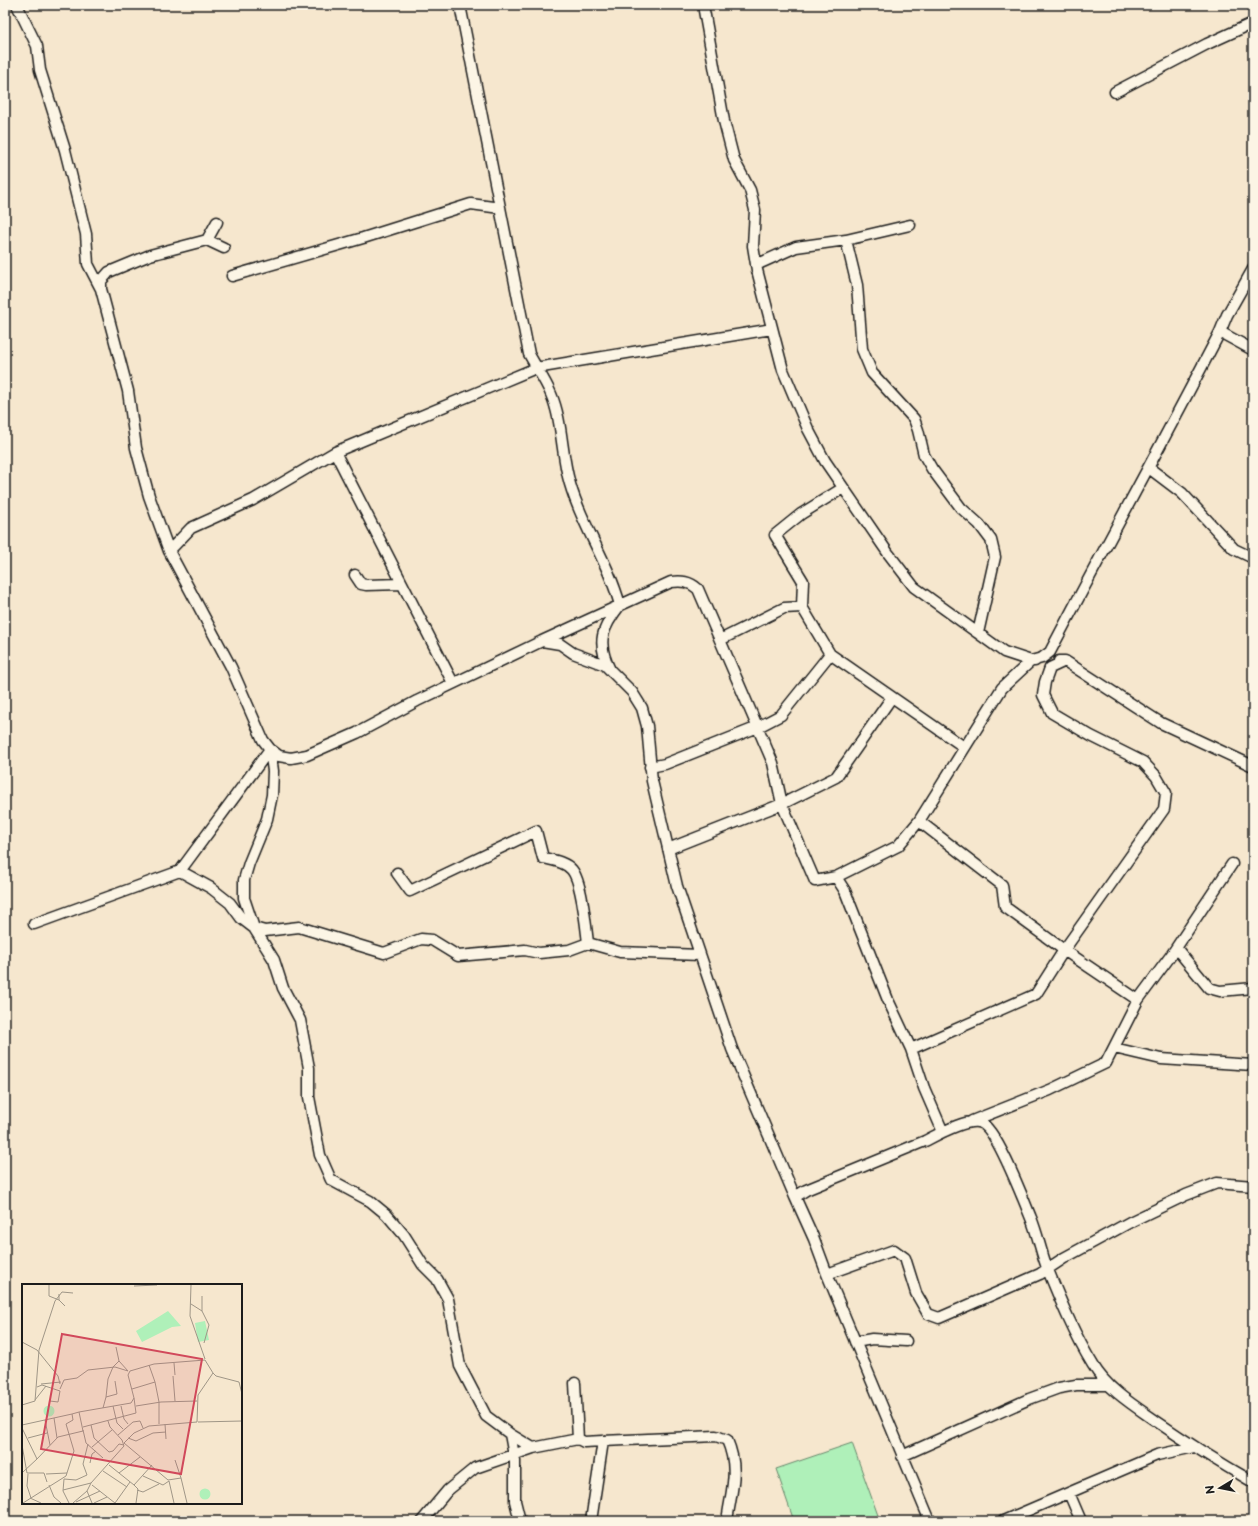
<svg xmlns="http://www.w3.org/2000/svg" width="1258" height="1526" font-family="'Playpen Sans',sans-serif">
<style>
.green{fill:#aff0b9;stroke:#66866a}
.lines{fill:none;stroke-linecap:round;stroke-linejoin:round}
.minor-casing{stroke:#1c1c1c;stroke-width:13}
.minor{stroke:#fcf5e5;stroke-width:10}
.inset-road{fill:none;stroke:#9f9687;stroke-width:1}
.view{fill:#d1495b;fill-opacity:0.15;stroke:#d1495b;stroke-width:2}
.inset-edge{fill:none;stroke:#1c1c1c;stroke-width:2}
</style>
<rect width="100%" height="100%" fill="#f6e7ce"/>
<filter id="ink" filterUnits="userSpaceOnUse"><feTurbulence type="fractalNoise" baseFrequency=".025" numOctaves="2"/><feDisplacementMap in="SourceGraphic" scale="8" xChannelSelector="R" yChannelSelector="G"/><feConvolveMatrix kernelMatrix="1 2 1 2 8 2 1 2 1" color-interpolation-filters="sRGB"/></filter>
<g filter="url(#ink)">
<path class="green" d="M852,1443L880,1521H794L776,1469Z"/>
<g class="lines">
<defs>
<path id="minor" d="M17,5L37,46L40,70L65,150L86,234L88,264L101,289L128,391L136,448L149,496L169,551L231,667L263,740L270,749L279,756L291,758L307,755L357,733L417,701L542,641L560,644L573,653L605,665L632,692L642,708L647,726L652,781L677,886L732,1049L795,1197
M460,5L529,354C536,367 545,380 551,394C563,422 561,455 570,484C582,526 608,561 620,605C602,628 596,642 610,670
M703,5L724,121L734,160L750,190L755,210L753,246L757,270L783,370L808,429L825,461L888,553L914,587L1004,652L1031,661L1042,658L1050,652C1106,545 1164,440 1220,332L1227,315L1253,269
M1115,92L1207,44L1253,23
M207,240L217,222
M846,240L857,285L862,349L872,373L914,419L918,430L924,455L932,469L961,508L979,524L991,540L995,557L978,633
M756,265L796,247L846,240L910,225
M232,276L363,238L471,204L500,208
M101,289V281L109,272L150,255L207,240L224,248
M1220,332L1253,350
M335,452L536,368L772,329
M1149,468L1182,493L1234,549L1253,558
M843,488L801,514L775,535L803,581L802,607L830,654L964,747
M169,551L191,528L253,500L335,452L453,683
M355,575L361,584L366,585L402,584
M720,640L784,608L802,607
M542,641L671,582C682,581 689,581 698,589L773,763L782,804L815,881L836,877L845,891L888,1000L911,1049L924,1088L943,1132
M1059,661H1065L1161,723L1253,766
M270,749L273,771L272,795L267,819L249,863L244,880V898L254,928L274,960L283,988L300,1020L309,1068V1097L320,1155L331,1180L370,1201L387,1215L404,1235L423,1265L437,1279L448,1299L460,1366L486,1416L510,1434L533,1448L578,1439
M650,767L665,764L758,727L781,715L830,654
M919,821L1002,885L1005,907L1064,950L1138,1000
M668,849L782,804L836,777L892,697
M180,871L211,888L230,903L241,918L254,928L265,931L299,927L384,953L421,939L432,940L458,956L525,950L539,953L569,950L588,943
M397,873L410,891L536,831L543,858C552,860 566,862 572,870C582,882 586,927 588,943L620,952L700,955
M836,877L898,846L919,821L1002,688L1031,661H1035
M34,924L180,871L270,749
M1176,948L1209,988L1220,991L1253,988
M1114,1048L1161,1059L1253,1065
M911,1049L1036,994L1064,950L1164,809L1166,793L1156,776L1143,762L1091,736L1052,713L1043,695L1045,682L1050,668L1065,661
M972,1121L1050,1090L1106,1063L1138,1000L1172,954L1232,864
M827,1274L814,1239L795,1197L806,1190L925,1141C937,1135 968,1117 981,1123C996,1128 1024,1201 1031,1218C1038,1235 1041,1253 1048,1270C1061,1302 1075,1336 1093,1365C1107,1389 1133,1405 1156,1421C1188,1443 1220,1463 1253,1482
M855,1342L872,1339L906,1341
M575,1383L578,1439L584,1442L603,1441
M510,1434L515,1461V1501L520,1521
M902,1456L1029,1399L1059,1388L1076,1385H1109
M1069,1493L1081,1521
M422,1521L448,1490L475,1468L533,1448
M591,1521L603,1441L716,1436L727,1440C740,1470 731,1491 727,1521
M930,1521L827,1274L894,1250L905,1258L916,1293L928,1314L939,1318L1040,1274L1064,1258L1132,1221L1186,1195L1217,1183L1253,1186
M1003,1521L1157,1455L1194,1447"/>
</defs>
<use href="#minor" class="minor-casing"/>
<use href="#minor" class="minor"/>
</g>
</g>
<g transform="translate(22 1284)">
<rect width="220" height="220" fill="#f6e7ce"/>
<path d="M146,27L159,42L150,43L120,58L114,47ZM183,37L187,56L176,58L173,39ZM21.5 127a5.5 5.5 0 1 1 11 0a5.5 5.5 0 1 1-11 0ZM177.5 210a5.5 5.5 0 1 1 11 0a5.5 5.5 0 1 1-11 0Z" fill="#aff0b9"/>
<path class="inset-road" d="M27,1V12L37,16M169,1L168,32L183,75M112,2L135,1M37,10V16L43,22M180,12V27L187,41L182,59M169,20L180,27M0,58L15,66L36,92L38,100M94,63L97,77L106,87M152,79L153,91M191,89L194,92L217,98L220,110M151,92L153,117M133,98L137,118V140M19,100L39,98M15,103L20,101L38,107L36,118L28,117M38,105L42,96L55,94L66,86L93,83L106,87M110,105L133,98L127,81M84,113L86,95L91,83L97,77M13,116L24,102M0,121L13,117L17,66L33,17L40,8L51,9M91,122L95,139L101,145M99,122L102,135L106,140M114,122L139,118L175,117M81,124L84,113L95,110L93,97M57,128L109,119L112,114L106,91L108,87L132,80L183,76L191,89L176,111L175,138L127,142L112,149L102,159L146,196L159,194L165,219M32,134L35,154M23,136L28,161M176,138L220,137M143,140L144,155M0,141L50,130L51,136L44,140L52,167L44,192L1,219M69,141L72,154L87,168L91,167L97,160L102,161M61,143L114,129L112,114M0,144L15,175L1,188M61,146L64,159L81,174M96,151L111,138L118,137L121,144M6,154L25,149M106,154L114,157L131,149L144,148M0,161L5,189H22L25,198M70,163L90,146M15,175L36,153L61,147L57,128L50,130M153,176L159,194M68,179L70,170L74,167M87,181L112,201L130,181M81,187L105,203M97,189L118,173M6,190L5,202L9,214M24,190L45,189M121,192L141,201L147,197M42,195L54,196L65,191L61,180L66,160M42,195L41,207L47,219M147,197L152,219M69,199L102,162L100,156L88,143L86,137M27,201L32,213L39,219M70,201L93,219M112,201L116,205L114,219M41,206L69,199L65,207L70,219M115,206L121,208L137,200M8,214L19,219M54,218L78,207M51,219L65,207M72,219L85,213M93,219L108,198"/>
<path class="view" d="M40,50L180,75L159,190L19,165Z"/>
<rect width="220" height="220" class="inset-edge"/>
</g>
<rect width="1258" height="1526" fill="none" stroke="#fcf5e5" stroke-width="20"/>
<rect x="10" y="10" width="1238" height="1506" fill="none" stroke="#1c1c1c" stroke-width="1.5" filter="url(#ink)"/>
<g transform="translate(1220 1488) rotate(260)" stroke="#fcf5e5" stroke-width="3" paint-order="stroke">
<path d="M0-3L7 15L0 10L-7 15Z" fill="#1c1c1c"/>
<text y="-6" font-size="11" font-weight="bold" text-anchor="middle" fill="#1c1c1c">N</text>
</g>
</svg>
